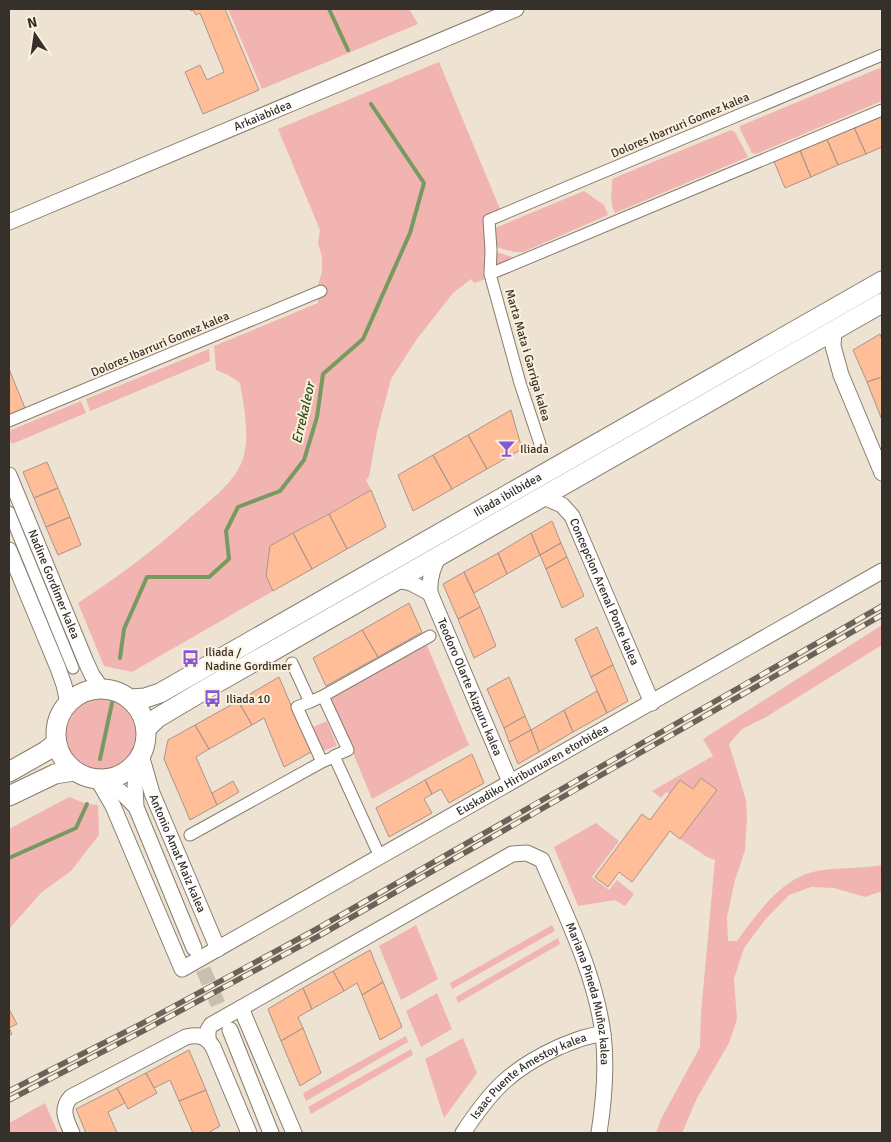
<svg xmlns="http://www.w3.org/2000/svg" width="891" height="1142" font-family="Signika,sans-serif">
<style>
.green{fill:#f1b4b1}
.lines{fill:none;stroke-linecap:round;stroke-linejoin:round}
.stream{stroke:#769a60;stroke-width:4}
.building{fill:#ffbd98;stroke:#a8968c}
.minor-tunnel{stroke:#c9bfb0;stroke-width:15;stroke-dasharray:15 8;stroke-linecap:butt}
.pedestrian-casing{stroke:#877d6e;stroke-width:13}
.minor-casing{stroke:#877d6e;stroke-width:17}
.tertiary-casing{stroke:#877d6e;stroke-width:21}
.pedestrian{stroke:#fff;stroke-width:11}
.minor{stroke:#fff;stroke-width:15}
.tertiary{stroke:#fff;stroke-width:19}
.rail-casing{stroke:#6a635a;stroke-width:5.5}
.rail{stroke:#fcf0df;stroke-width:4;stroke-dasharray:11;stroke-linecap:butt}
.labels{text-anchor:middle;stroke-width:4;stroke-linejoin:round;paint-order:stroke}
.street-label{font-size:12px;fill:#35302a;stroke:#fcf0df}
.poi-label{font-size:12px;fill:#35302a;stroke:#fcf0df;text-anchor:start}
.water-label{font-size:14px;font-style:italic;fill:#2e5114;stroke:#fcf0df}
</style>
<rect width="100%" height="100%" fill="#eee3d2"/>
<path class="green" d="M228,9H409L418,24L262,89Z
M439,62L500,209L493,212L495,228L584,191L604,205L608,215L523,252H514L496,247L497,252L512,257L520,258L486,279L474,283L471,279L453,293L417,339L391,379L377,432L369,477L366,480L371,490L270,546L266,576L273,591L132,672L104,666L78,603C119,576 157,548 193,515C211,500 235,482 243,459C250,434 244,408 240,383L228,375L216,370L214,346L318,303V285L322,272V257L318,243L320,230L278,129Z
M882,67V101L756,154L752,153L740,129V126Z
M731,130L735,132L748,157L615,213C609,203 612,191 612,181L614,178Z
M209,349L210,361L90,411L86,399Z
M81,401L86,413L12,444L9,437V431Z
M882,625V645L766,717L742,729L729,744L746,800L747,818L745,850L735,880L727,917L728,941H737C758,913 781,878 817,871C838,867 861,869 882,865V891L865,897L834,888L811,887L789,895L764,921L744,948L734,979L737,1019L729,1043L697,1098L682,1133H656L661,1119L700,1047L701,1013L715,860L707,857L680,839L717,790L701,778L693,789L680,780L669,794L666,792L661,798L652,791L713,756L703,739Z
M426,643L469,745L372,799L330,697Z
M62 735a38 38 0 1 1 76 0a38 38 0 1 1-76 0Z
M327,721L337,746L323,751L313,727Z
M69,797L87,804L98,805L99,835L71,871L42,892L9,929V829Z
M596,823L619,841L592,877L609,890L617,880L634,894L625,906L615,900L578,906L554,847Z
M416,925L438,979L401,1000L379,946Z
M552,925L555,931L452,989L450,983Z
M558,938L560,944L458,1003L456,997Z
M437,993L452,1029L421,1047L406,1011Z
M406,1036L408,1042L306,1101L303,1093Z
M463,1038L477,1073L444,1118L425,1059Z
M411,1049L413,1055L311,1114L308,1107Z
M45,1103L58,1133H9V1123Z"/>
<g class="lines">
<path class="stream" d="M329,9L348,50
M120,658L124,629L147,577H209L229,559L226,531L238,507L280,491L304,460L317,417L323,374L363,339L410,233L424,183L371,104
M100,759L112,703
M9,858L76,828L87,804"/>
</g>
<path class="building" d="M189,9H225L259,90L203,114L185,72L200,65L207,80L224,72L200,13L196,15L193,10L191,11Z
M881,114L882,118V147L866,154L853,125Z
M853,125L866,154L838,165L826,137Z
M826,137L838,165L811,177L799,148Z
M799,148L811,177L785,188L773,159Z
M880,334L882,340V377L867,382L853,350Z
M9,369L25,408L9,415Z
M882,377V420L867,382Z
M511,410L522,449L487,469L468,435Z
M468,435L487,469L452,489L433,455Z
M433,455L452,489L413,511L398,475Z
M47,462L58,488L34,498L23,472Z
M58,488L70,517L46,527L34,498Z
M371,490L386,527L347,549L329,514Z
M329,514L347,549L312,569L293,533Z
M70,517L81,545L58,555L46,527Z
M552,521L561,543L540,555L531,533Z
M293,533L312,569L273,591L266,576L270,546Z
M531,533L540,555L507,574L498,553Z
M561,543L567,557L546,569L540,555Z
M498,553L507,574L474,593L464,572Z
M567,557L584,596L562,608L546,569Z
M464,572L480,607L458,619L443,584Z
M409,603L422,632L378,657L362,630Z
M480,607L496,646L474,658L458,619Z
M597,627L613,665L591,677L575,639Z
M362,630L378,657L326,686L313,658Z
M613,665L628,701L607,713L591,677Z
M279,677L311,752L284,767L264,718L252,725L238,701Z
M509,677L525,716L504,728L487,689Z
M597,691L607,713L573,732L564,710Z
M238,701L252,725L209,749L195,725Z
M564,710L573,732L539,752L531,730Z
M525,716L531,730L509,742L504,728Z
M195,725L209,749L196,757L217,805L190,820L164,759L168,740Z
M531,730L539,752L518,764L509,742Z
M472,754L484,783L449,803L441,789L432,794L425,780Z
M701,778L717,790L680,839L670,831L632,882L619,872L608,887L595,877L642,814L650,820L680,780L693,789Z
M425,780L432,794L424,799L432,813L389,837L376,808Z
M233,781L239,792L217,805L212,793Z
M370,950L383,982L362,995L357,983L344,991L333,971Z
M333,971L344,991L312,1009L303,988Z
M383,982L402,1027L380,1040L362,995Z
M303,988L312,1009L298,1017L303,1028L281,1041L268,1009Z
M9,1009L17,1024L9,1028L12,1034L9,1036Z
M303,1028L321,1073L300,1086L281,1041Z
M189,1050L206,1090L179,1101L170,1080L154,1088L146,1073Z
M146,1073L157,1093L128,1109L117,1088Z
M117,1088L125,1103L108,1112L117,1133H86L76,1109Z
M206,1090L220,1126L208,1133H193L179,1101Z"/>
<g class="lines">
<path class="minor-tunnel" d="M194,948L229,1030"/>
<defs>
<path id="pedestrian" d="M490,274L882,110
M9,421L321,291
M540,444L520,383L490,274L491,250L489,220L882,55
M9,512L73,668
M292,663L310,702L323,696L348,750L334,756L376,848
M323,696L430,636
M310,702L297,707L322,762L329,759
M190,835L322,762"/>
<g id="minor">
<path id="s1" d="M9,222L516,9"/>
<path d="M834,331L833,346L841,375L882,473"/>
<path id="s2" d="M9,475L86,662L92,675L102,689"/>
<path id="s3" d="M541,496L562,505L572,516L652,703"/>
<path d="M9,550L58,668L64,685L68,703"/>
<path id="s4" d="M440,555C432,567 429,578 430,593L510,782"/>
<path d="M396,580L411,583L430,593"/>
<path id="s5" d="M141,755L152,793L218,949"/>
<path d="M139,760L135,786L136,807L194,948"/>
<path id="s6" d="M98,780L113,806L182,969L882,571"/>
<path d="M103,780L121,792L136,807"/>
<path d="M241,1008L294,1133"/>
<path d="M230,1030L271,1133"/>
<path id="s7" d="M208,1040V1030L211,1025L512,854L527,853L542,860C566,916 595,973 603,1034C607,1066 604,1101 599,1133"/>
<path d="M72,1133C66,1120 60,1109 71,1097L186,1037C199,1034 206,1036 213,1047L249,1133"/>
<path id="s8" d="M463,1133C491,1090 511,1069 559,1047C574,1041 587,1035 603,1034"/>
</g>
<g id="tertiary">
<circle cx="101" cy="734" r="45"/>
<path id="s9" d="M131,699L145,698L160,693L882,281"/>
<path d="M146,729L157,718L206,689L882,303"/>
<path d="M9,772L46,751L56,743"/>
<path d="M9,796L55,774L74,771"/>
</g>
</defs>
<use href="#pedestrian" class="pedestrian-casing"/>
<use href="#minor" class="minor-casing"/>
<use href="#tertiary" class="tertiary-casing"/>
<use href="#pedestrian" class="pedestrian"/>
<use href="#minor" class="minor"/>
<use href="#tertiary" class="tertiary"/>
<defs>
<path id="rail" d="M9,1091L141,1024L313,931L882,606
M9,1100L143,1031L317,937L882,615"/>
</defs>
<use href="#rail" class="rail-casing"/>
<use href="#rail" class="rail"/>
</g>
<defs>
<symbol id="bar-bare" viewBox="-9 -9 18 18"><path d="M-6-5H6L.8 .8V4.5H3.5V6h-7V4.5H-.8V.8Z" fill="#8659d3" stroke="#fcf0df" stroke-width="2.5" paint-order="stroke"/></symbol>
<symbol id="bus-bare" viewBox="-9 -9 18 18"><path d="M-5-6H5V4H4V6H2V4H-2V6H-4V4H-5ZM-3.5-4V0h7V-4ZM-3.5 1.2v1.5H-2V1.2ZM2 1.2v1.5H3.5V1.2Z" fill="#8659d3" stroke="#fcf0df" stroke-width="2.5" paint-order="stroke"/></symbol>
</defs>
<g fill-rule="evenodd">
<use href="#bar-bare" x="494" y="436" width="25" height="25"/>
<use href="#bus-bare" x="178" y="646" width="25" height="25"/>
<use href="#bus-bare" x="200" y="686" width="25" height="25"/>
</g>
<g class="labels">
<g class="street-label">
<text dy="4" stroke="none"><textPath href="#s1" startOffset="275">Arkaiabidea</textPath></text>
<text transform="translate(680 125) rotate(-23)" y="4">Dolores Ibarruri Gomez kalea</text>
<text transform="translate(160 344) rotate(-23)" y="4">Dolores Ibarruri Gomez kalea</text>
<text transform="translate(528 355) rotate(74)" y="4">Marta Mata i Garriga kalea</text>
<text dy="4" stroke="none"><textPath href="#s9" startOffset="430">Iliada ibilbidea</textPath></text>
<text dy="4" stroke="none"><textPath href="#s2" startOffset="118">Nadine Gordimer kalea</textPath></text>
<text dy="4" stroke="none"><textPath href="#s3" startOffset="120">Concepcion Arenal Ponte kalea</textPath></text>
<text dy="4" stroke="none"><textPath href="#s4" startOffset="142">Teodoro Olarte Aizpuru kalea</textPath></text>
<text dy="4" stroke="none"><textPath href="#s6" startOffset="610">Euskadiko Hiriburuaren etorbidea</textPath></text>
<text dy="4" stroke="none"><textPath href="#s5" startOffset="105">Antonio Amat Maiz kalea</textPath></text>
<text dy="4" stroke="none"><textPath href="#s7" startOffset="536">Mariana Pineda Muñoz kalea</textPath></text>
<text dy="4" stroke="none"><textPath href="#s8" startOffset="89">Isaac Puente Amestoy kalea</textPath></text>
</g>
<g class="poi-label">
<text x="520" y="453">Iliada</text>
<text x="205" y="656">Iliada /<tspan x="205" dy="14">Nadine Gordimer</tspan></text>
<text x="226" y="703">Iliada 10</text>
</g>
<g class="water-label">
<text transform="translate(303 413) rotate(-77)" y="5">Errekaleor</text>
</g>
</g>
<rect width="891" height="1142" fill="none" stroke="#35302a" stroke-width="20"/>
<g transform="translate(35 35) rotate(347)" stroke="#fcf0df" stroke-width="4" paint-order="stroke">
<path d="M0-4L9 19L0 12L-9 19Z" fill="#35302a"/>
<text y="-8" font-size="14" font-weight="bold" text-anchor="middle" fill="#35302a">N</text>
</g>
</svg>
